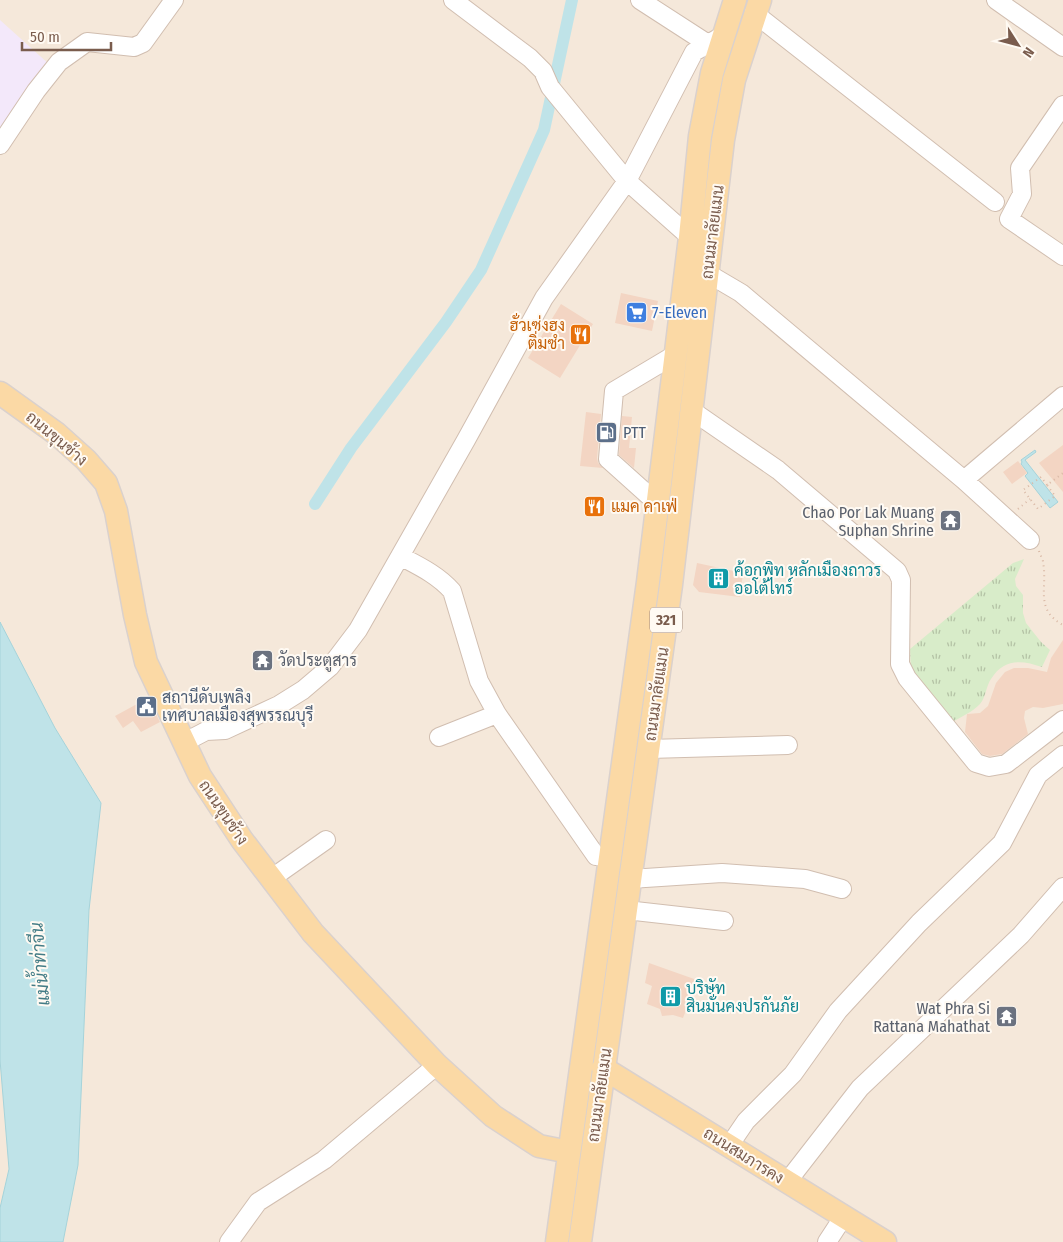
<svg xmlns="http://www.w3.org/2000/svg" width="1063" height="1242" font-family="'Fira Sans Condensed',Sarabun,sans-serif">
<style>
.residential{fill:#f5e8da}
.education{fill:#f3e8fa}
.park{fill:url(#park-tufts)}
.water{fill:#bfe3e8;stroke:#a5d3da}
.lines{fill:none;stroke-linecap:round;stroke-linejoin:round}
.canal{stroke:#bfe3e8;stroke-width:12}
.building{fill:#f3d5c3}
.minor-casing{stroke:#d1beb0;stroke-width:20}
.major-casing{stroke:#dad1cd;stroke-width:25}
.path{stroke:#d9b8a5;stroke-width:2;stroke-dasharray:1 4;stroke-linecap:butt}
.minor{stroke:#fff;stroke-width:18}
.major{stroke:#fbd9a5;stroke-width:22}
.labels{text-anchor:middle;stroke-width:4;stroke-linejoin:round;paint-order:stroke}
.shield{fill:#fffaf3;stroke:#a28b7f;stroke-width:1}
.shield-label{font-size:15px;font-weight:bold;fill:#7a5c4d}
.street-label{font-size:16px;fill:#7a5c4d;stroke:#fffaf3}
.shop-label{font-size:16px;fill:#366cbe;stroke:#fffaf3;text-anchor:start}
.food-label{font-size:16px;fill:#c56008;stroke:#fffaf3;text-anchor:end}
.service-label{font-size:16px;fill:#4e5e75;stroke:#fffaf3;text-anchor:start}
.worship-label{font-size:16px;fill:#5b616d;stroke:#fffaf3;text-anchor:end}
.culture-label{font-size:16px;fill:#0d838f;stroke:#fffaf3;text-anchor:start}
.water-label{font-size:18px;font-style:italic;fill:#437c86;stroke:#fffaf3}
</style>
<defs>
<pattern id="park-tufts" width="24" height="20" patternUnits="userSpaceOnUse" patternTransform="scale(1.25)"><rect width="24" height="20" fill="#d8ecc9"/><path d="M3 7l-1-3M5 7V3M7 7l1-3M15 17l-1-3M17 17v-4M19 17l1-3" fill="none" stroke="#b4c2a5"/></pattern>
</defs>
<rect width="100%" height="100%" fill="#fdf6ec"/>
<path class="residential" d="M0,0H1063V1242H0Z"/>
<path class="education" d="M0,20L50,65L0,135Z"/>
<path class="park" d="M1024,559L1015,579L1016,586L1023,595V613L1026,623L1041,642L1050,650L1042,667C1022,660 1004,658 991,679C986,686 986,697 980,704C973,712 960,717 951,723L911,672L910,649L1013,563Z"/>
<path class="water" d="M1035,450L1036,452L1025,460L1058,502L1050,508L1025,476L1028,473L1021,464L1022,462L1021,460Z
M0,622L55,728L101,803L89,910L78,1165L63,1242H0V1208L9,1169L0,1060Z"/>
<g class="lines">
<path class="canal" d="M315,504L351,448L446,322L481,270L544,130L572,0"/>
</g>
<path class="building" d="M621,293L658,301L652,331L615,323Z
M561,304L593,324L560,378L528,358Z
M586,412L601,414L597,458L598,463L603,468L580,466Z
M622,416L632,417L629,448H636L634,468L619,455Z
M1063,445V492L1039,463Z
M1018,461L1027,473L1012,484L1003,472Z
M697,563L743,573L740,597L699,592L693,585Z
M1063,640V704L1043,708L1033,707L1025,711L1024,718L1028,734L1002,754L990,756L982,754L965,732L967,714L980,713L988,706L996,683L1005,672L1014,668H1028L1047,672L1051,658Z
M148,698L160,722L141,732L133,721L123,728L115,716Z
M649,963L697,980L683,1018L673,1015L662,1016L660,1009L647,1004L652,986L645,983Z"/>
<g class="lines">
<defs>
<path id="minor" d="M453,0L530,58L543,71L550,87L627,181L690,237
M640,0L708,44
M996,0L1063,47
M754,13L995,202
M1063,105L1020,168L1022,194L1009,219L1063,256
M0,145L36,91L59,62L87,42L134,47L143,43L174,0
M707,273L741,293L964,480L1030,540
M691,410L778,470L897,571L901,580L900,664L907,678L976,763L989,767L1006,764L1063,720
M964,480L1063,396
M657,503L608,459L614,391L676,354
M400,556C419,566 438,575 452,591L479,681L497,714L596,856L610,857
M439,737L497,714
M183,743L206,731L225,730L279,705L303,690L330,667L358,630L466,440L544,298L627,181L694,52L722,36
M649,749L788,745
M272,878L326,840
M630,879L722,873L805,879L842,889
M626,910L724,921
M729,1146L746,1121L793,1074L838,1011L919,923L1002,843L1038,775L1063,755
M787,1182L860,1088L1021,935L1063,887
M229,1242L258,1202L324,1160L437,1065
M827,1242L844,1216"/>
<path id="major" d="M0,393L57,434L86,460L106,483L116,511L135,615L146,662L200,776L242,840L313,933L437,1065L493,1116L539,1146L569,1152
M603,1068L885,1242
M557,1242L648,582L690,237L700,136L712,73L735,0
M580,1242L671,585L723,140L734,80L760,0"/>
</defs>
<use href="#minor" class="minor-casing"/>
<use href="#major" class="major-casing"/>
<path class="path" d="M1047,485L1041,477L1023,490L1038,509L1055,496L1047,485L1063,473
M1018,509L1030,499
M1039,551C1040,555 1043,559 1043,562C1048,588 1034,609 1063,625"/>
<use href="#minor" class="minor"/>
<use href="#major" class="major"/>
</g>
<defs>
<symbol id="supermarket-square" viewBox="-11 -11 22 22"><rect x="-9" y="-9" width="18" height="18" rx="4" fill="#3f7fe0" stroke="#fffaf3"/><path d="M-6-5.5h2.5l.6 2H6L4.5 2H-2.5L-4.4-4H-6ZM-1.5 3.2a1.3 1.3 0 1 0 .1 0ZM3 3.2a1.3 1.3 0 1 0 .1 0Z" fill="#fff"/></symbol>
<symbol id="restaurant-square" viewBox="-11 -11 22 22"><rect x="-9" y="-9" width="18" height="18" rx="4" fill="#e8710a" stroke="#fffaf3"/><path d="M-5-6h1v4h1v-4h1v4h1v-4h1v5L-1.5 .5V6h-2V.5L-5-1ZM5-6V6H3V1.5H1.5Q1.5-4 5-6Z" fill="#fff"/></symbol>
<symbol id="fuel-square" viewBox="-11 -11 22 22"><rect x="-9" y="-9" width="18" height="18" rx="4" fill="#5c6f8a" stroke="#fffaf3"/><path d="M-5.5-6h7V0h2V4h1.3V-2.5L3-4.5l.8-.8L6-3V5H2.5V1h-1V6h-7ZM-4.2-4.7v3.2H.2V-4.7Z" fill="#fff"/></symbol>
<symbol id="temple-square" viewBox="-11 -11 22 22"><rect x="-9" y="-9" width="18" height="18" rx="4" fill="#6b7280" stroke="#fffaf3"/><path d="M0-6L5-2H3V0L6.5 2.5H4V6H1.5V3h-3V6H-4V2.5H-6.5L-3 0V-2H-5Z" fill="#fff"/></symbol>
<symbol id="building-square" viewBox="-11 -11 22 22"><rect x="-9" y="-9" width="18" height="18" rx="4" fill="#0f9aa8" stroke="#fffaf3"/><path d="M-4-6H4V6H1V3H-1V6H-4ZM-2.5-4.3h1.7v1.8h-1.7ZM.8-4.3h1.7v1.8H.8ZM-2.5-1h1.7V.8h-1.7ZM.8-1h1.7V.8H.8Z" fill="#fff"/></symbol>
<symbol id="civic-square" viewBox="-11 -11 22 22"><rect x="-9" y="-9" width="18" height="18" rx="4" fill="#5c6f8a" stroke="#fffaf3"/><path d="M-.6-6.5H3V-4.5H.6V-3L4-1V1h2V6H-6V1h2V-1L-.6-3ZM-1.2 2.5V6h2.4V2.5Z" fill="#fff"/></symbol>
</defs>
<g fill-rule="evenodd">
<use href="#supermarket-square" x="624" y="300" width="25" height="25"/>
<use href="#restaurant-square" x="568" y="322" width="25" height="25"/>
<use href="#fuel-square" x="594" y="420" width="25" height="25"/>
<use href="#restaurant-square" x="582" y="494" width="25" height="25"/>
<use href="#temple-square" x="938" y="508" width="25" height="25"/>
<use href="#building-square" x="706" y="566" width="25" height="25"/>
<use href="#temple-square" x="250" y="648" width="25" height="25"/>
<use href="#civic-square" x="134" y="694" width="25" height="25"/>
<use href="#building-square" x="658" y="984" width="25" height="25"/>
<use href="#temple-square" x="994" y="1004" width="25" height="25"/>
</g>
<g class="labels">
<rect class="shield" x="650" y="607.5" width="32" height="25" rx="4"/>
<g class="shield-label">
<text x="666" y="625">321</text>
</g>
<g class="street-label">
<text transform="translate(712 232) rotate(-83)" y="6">ถนนมาลัยแมน</text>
<text transform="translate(57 438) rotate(40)" y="6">ถนนขุนช้าง</text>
<text transform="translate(656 694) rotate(-82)" y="6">ถนนมาลัยแมน</text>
<text transform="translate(224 812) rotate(56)" y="6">ถนนขุนช้าง</text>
<text transform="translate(599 1095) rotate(-82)" y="6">ถนนมาลัยแมน</text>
<text transform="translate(744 1155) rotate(32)" y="6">ถนนสมภารคง</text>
</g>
<g class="shop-label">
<text x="652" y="318">7-Eleven</text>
</g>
<g class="food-label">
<text x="565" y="331">ฮั่วเซ่งฮง<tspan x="565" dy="18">ติ่มซำ</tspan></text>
<text x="611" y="512" text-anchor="start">แมค คาเฟ่</text>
</g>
<g class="service-label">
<text x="623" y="438">PTT</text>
<text x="162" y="703">สถานีดับเพลิง<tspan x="162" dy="18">เทศบาลเมืองสุพรรณบุรี</tspan></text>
</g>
<g class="worship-label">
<text x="934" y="518">Chao Por Lak Muang<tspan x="934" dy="18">Suphan Shrine</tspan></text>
<text x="278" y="666" text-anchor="start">วัดประตูสาร</text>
<text x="990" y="1014">Wat Phra Si<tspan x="990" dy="18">Rattana Mahathat</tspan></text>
</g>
<g class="culture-label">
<text x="734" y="576">ค้อกพิท หลักเมืองถาวร<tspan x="734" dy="18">ออโต้ไทร์</tspan></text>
<text x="686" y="994">บริษัท<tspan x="686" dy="18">สินมั่นคงปรกันภัย</tspan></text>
</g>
<g class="water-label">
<text transform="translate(40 964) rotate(-95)" y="6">แม่น้ำท่าจีน</text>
</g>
</g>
<g transform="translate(1018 45) rotate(126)" stroke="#fffaf3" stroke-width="4" paint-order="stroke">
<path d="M0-4L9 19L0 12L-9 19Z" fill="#7a5c4d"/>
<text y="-8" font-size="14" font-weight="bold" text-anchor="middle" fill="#7a5c4d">N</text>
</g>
<path d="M22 42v8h89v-8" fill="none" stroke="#7a5c4d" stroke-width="2.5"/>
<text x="30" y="42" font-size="15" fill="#7a5c4d" stroke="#fffaf3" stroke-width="4" paint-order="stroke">50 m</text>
</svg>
